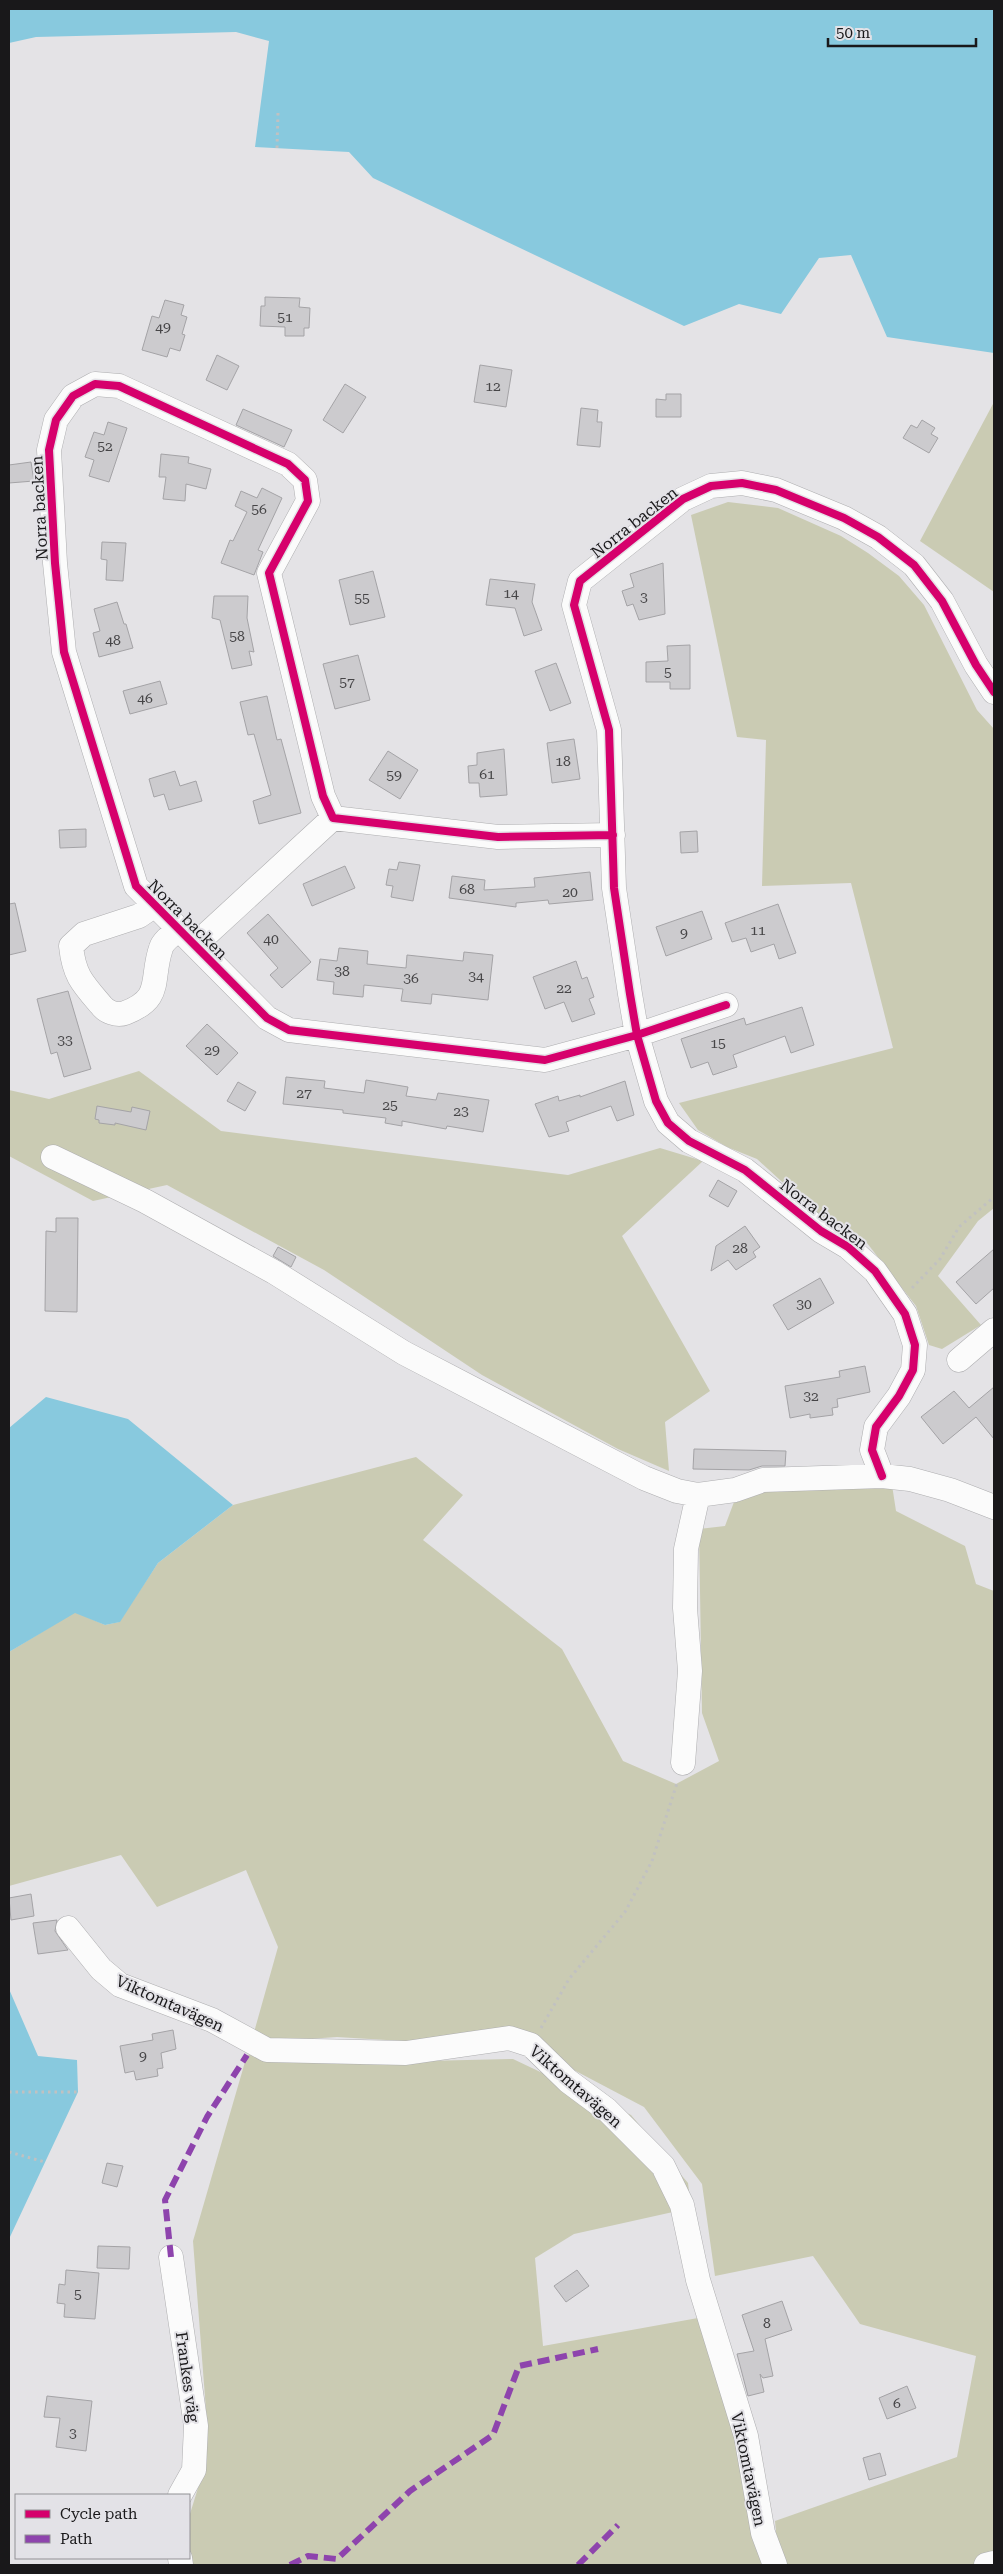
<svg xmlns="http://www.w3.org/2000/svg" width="1003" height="2574" font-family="'Roboto Serif',serif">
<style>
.green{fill:#cacbb3}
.water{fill:#88c9de}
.building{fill:#cccbce;stroke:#a4a3a6}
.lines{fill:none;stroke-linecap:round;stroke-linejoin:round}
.minor-casing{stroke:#aeaeb0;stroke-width:25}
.path{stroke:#c1c1c1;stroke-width:3;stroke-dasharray:2.5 4;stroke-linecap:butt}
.minor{stroke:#fbfbfb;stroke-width:24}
.quiet{stroke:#8e44ad;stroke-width:6;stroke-dasharray:12 6;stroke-linecap:butt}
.cycleway-casing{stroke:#e3e2e7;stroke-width:11}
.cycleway{stroke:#d6006c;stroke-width:8}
.labels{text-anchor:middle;stroke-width:4;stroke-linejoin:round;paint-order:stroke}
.number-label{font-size:14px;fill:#464547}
.street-label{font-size:16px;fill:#19181a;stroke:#e3e2e7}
</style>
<rect width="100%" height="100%" fill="#e4e3e6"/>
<path class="green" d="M994,402V592L920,541Z
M728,502L778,508L841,536L868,553L899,576L924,605L977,710L994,729V1208L978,1221L938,1276L981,1325L942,1349L929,1345L916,1306L867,1243L817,1214L757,1159L727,1147L698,1130L679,1103L893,1048L851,883L762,886L766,740L737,737L691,515Z
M139,1071L221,1131L568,1175L660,1148L703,1161L622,1236L710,1391L665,1422L669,1471L618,1449L482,1375L324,1270L167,1185L93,1201L9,1156V1090L49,1099Z
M416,1457L463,1495L423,1540L562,1649L623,1761L676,1784L719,1761L702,1713L699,1529L725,1526L734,1502L773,1489L892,1485L896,1511L965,1546L976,1584L994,1591V2565H779L775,2521L957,2457L976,2356L860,2324L813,2256L715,2276L702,2184L644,2107L534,2049L337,2037L251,2043L278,1947L246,1870L157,1907L121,1855L9,1886V1652L75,1612L105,1625L119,1622L158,1563L233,1505Z
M330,2052L424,2061L513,2059L631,2115L688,2183L691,2208L574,2234L535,2258L543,2346L709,2316L763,2565H190L189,2517L203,2472L207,2423L193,2241L247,2055Z"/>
<path class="water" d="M9,9H994V353L887,337L851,255L819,258L781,314L739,304L684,326L373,178L349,152L255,147L269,41L236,32L36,37L9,43Z
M46,1397L128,1419L233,1505L158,1563L120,1622L105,1625L75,1613L9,1652V1428Z
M9,1989L38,2056L77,2060L78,2092L9,2239Z"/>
<path class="building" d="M265,297L300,298L299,307L310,308L309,328H304V336H285V327L260,326L261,306H265Z
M165,300L184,305L181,315L187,317L182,334L185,335L180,351L170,348L167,357L142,350L152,316L159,318Z
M217,355L239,366L227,390L206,380Z
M480,365L512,370L506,407L474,402Z
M345,384L366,397L343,433L323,420Z
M666,394H681V417H656V399L666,400Z
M581,408L598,410L597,422H602L600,447L577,445Z
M243,409L292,430L284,447L236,425Z
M922,420L935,428L931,434L938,438L929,453L903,438L911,425L917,428Z
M108,422L127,428L109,482L89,476L94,460L85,457L94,432L104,435Z
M161,454L189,457L188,463L211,469L206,489L186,484L185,501L163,499L166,477H159Z
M31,462L34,481L9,483V465Z
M262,488L282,498L258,550L263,552L254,575L221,563L230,540L233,541L247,512L235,506L241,491L257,498Z
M102,542L126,543L123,581L106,580L107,560L101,559Z
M663,563L665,614L639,620L633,604L627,606L622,591L634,587L630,574Z
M373,571L385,617L350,625L339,580Z
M490,579L535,584L532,602L542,630L524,636L515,608L486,605Z
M214,596H248L247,618L254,652L249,651L252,665L232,669L220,620L212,618Z
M117,602L124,624H126L133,648L99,657L93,633L100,631L94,609Z
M690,645V689H670V682H646V662L668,661L667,646Z
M358,655L370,700L335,709L323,664Z
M556,663L571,703L550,711L535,671Z
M160,681L167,704L130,714L123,691Z
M267,696L277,740L281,739L301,813L259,824L253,801L271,795L254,734L248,735L240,702Z
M574,739L580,779L552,783L547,743Z
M504,749L507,795L480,797L479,783H469L468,766L477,765V753Z
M388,751L418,770L400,799L369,780Z
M175,771L180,786L196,781L202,801L169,810L164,794L154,797L149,779Z
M86,829V847L60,848L59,830Z
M697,831L698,852L681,853L680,832Z
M399,862L420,865L413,901L391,897L393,886L386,885L389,869L397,870Z
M345,866L355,888L312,906L303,884Z
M590,872L593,900L549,904L548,900L516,903V907L449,898L452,876L485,880L484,890L535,887L534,878Z
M15,903L26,951L9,955V904Z
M778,904L796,953L779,959L774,944L751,952L746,938L732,942L725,923Z
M702,911L712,939L666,956L656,927Z
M268,914L311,962L282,988L270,975L278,968L247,933Z
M339,948L368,951L367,964L406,968L407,955L463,961L464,952L493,955L488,1000L432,994L431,1004L401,1001L403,989L364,985L363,997L333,994L334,982L317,980L320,959L337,961Z
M576,961L582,979L587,977L594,997L589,999L595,1014L572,1022L564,1002L545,1009L533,977Z
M68,991L91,1069L64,1077L57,1052L51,1054L37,999Z
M802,1007L814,1045L791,1053L785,1036L733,1055L737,1067L713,1075L708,1062L691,1068L681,1039L744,1018L746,1025Z
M207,1024L238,1053L217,1075L186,1046Z
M286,1077L325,1081L324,1088L364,1093L366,1080L408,1087L406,1096L436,1100L438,1093L489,1100L483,1132L447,1126L446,1129L402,1121V1126L385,1123L386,1118L343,1113V1110L283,1104Z
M625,1081L634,1115L617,1121L611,1106L566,1122L569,1131L549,1137L535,1104L558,1096L559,1101L580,1095V1097Z
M238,1082L256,1092L245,1111L227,1101Z
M97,1106L131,1112L132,1107L150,1111L146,1130L115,1123V1125L99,1123V1120L95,1119Z
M718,1180L737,1191L728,1207L709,1196Z
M56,1218H78L77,1312L45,1311L46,1231L56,1232Z
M745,1226L760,1247L753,1252L756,1257L736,1270L728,1260L711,1271L716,1246Z
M278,1247L296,1257L291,1267L273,1256Z
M994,1249V1288L976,1304L956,1282Z
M820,1278L834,1303L788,1330L773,1305Z
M865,1366L870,1392L837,1399L838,1407L832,1408L833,1415L810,1418V1414L790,1418L785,1386L840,1377L839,1371Z
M994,1387V1439L976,1417L943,1444L921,1417L954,1391L969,1408Z
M694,1449L786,1451L785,1466H762L749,1470L693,1469Z
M31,1894L34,1916L11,1920L9,1898Z
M57,1920L55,1931L68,1950L38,1954L33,1923Z
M173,2030L176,2049L161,2053L163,2068L157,2069L158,2076L136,2080L134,2071L125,2073L120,2046L153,2040L152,2034Z
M107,2163L123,2166L117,2187L102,2183Z
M98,2246L130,2247L129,2269L97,2268Z
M66,2270L99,2273L95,2319L64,2317L65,2304L57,2303L59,2284L65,2285Z
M577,2270L589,2286L566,2302L554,2286Z
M782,2301L792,2330L765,2339L773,2376L763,2378L760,2374L764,2392L748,2396L737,2354L754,2351L742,2315Z
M907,2386L916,2408L887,2419L879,2398Z
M47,2396L92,2401L86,2451L56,2447L60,2418L44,2417Z
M880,2453L886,2475L869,2480L863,2458Z"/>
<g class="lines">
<defs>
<path id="minor" d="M613,835L498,837L333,818L323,796L269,573L308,501L305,480L288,464L119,386L95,384L73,396L56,420L49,450L55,563L64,652L136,886L267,1018L289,1030L545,1060L637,1035L726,1005
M155,905L139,916L84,934L71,946C74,975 82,983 101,1005C106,1012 117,1016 125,1013C164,998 150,980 161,948C163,941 173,934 179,929
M195,945L333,818
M53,1157L145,1201L274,1272L404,1353L644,1478L677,1491L698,1495L735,1490L763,1480L882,1476L910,1479L950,1490L994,1507
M959,1360L994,1330
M882,1476L872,1450L876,1427L899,1396L913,1370L915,1345L905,1314L875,1271L848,1247L821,1231L745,1170L689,1141L668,1123L656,1101L637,1035L630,994L614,888L609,730L574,605L580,581L683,499L711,486L742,483L776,490L844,518L878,537L914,565L942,601L976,665L994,692
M683,1763L690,1671L685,1608L686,1549L698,1495
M68,1928L101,1969L120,1985L212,2020L267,2050L406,2053L509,2038L531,2045L568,2081L607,2110L663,2166L682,2205L698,2280L746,2436L763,2533L775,2565
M171,2257L196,2426L194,2470L180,2495
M180,2558L181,2565
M986,2565L994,2563"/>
</defs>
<use href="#minor" class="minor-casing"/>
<path class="path" d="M277,148L278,113
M912,1288L940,1259L959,1227L994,1197
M541,2028L569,1979L625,1912L652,1861L677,1783
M9,2092H78
M9,2152L45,2162"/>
<use href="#minor" class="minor"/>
<path class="quiet" d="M171,2257L165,2200L207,2117L247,2055
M290,2565L308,2556L337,2559L410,2491L493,2435L519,2366L598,2349
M578,2565L618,2525"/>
<defs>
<path id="cycleway" d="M613,835L498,837L333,818L323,796L269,573L308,501L305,480L288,464L119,386L95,384L73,396L56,420L49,450L55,563L64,652L136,886L267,1018L289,1030L545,1060L637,1035L726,1005
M882,1476L872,1450L876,1427L899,1396L913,1370L915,1345L905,1314L875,1271L848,1247L821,1231L745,1170L689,1141L668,1123L656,1101L637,1035L630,994L614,888L609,730L574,605L580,581L683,499L711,486L742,483L776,490L844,518L878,537L914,565L942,601L976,665L994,692"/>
</defs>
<use href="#cycleway" class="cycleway-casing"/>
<use href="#cycleway" class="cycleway"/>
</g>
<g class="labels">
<g class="number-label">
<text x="285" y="322">51</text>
<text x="163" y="332">49</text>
<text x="493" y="391">12</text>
<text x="105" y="451">52</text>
<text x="259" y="514">56</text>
<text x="511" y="598">14</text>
<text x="644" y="602">3</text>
<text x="362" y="603">55</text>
<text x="237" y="641">58</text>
<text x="113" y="645">48</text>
<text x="668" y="677">5</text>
<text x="347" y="687">57</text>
<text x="145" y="703">46</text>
<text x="563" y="766">18</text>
<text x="487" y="779">61</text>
<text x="394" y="780">59</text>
<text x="467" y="894">68</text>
<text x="570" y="897">20</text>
<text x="758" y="935">11</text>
<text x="684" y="938">9</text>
<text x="271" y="944">40</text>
<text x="342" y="976">38</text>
<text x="476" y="981">34</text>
<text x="411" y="983">36</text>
<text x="564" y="993">22</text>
<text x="65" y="1045">33</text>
<text x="718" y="1048">15</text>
<text x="212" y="1055">29</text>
<text x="304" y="1098">27</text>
<text x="390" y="1110">25</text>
<text x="461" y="1116">23</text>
<text x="740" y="1253">28</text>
<text x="804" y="1309">30</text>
<text x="811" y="1401">32</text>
<text x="143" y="2061">9</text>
<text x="78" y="2299">5</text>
<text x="767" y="2328">8</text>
<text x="897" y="2408">6</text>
<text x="73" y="2438">3</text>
</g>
<g class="street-label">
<text transform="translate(39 508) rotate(-93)" y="6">Norra backen</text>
<text transform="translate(634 522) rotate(-38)" y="6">Norra backen</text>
<text transform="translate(188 919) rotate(45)" y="6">Norra backen</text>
<text transform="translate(824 1214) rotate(37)" y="6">Norra backen</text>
<text transform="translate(170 2003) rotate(24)" y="6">Viktomtavägen</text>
<text transform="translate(576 2086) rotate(41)" y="6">Viktomtavägen</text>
<text transform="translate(188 2377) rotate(82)" y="6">Frankes väg</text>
<text transform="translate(749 2469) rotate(78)" y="6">Viktomtavägen</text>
</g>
</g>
<rect width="1003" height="2574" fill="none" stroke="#19181a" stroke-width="20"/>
<rect x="15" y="2494" width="175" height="65" fill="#e3e2e7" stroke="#929195"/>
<rect x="25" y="2510" width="25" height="8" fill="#d6006c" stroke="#929195"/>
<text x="60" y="2519" font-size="15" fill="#19181a">Cycle path</text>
<rect x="25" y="2535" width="25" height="8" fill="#8e44ad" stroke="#929195"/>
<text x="60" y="2544" font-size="15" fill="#19181a">Path</text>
<path d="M828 38v8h148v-8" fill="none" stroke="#19181a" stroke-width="2.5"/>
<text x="836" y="38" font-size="15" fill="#19181a" stroke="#e3e2e7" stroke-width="4" paint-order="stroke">50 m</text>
</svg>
